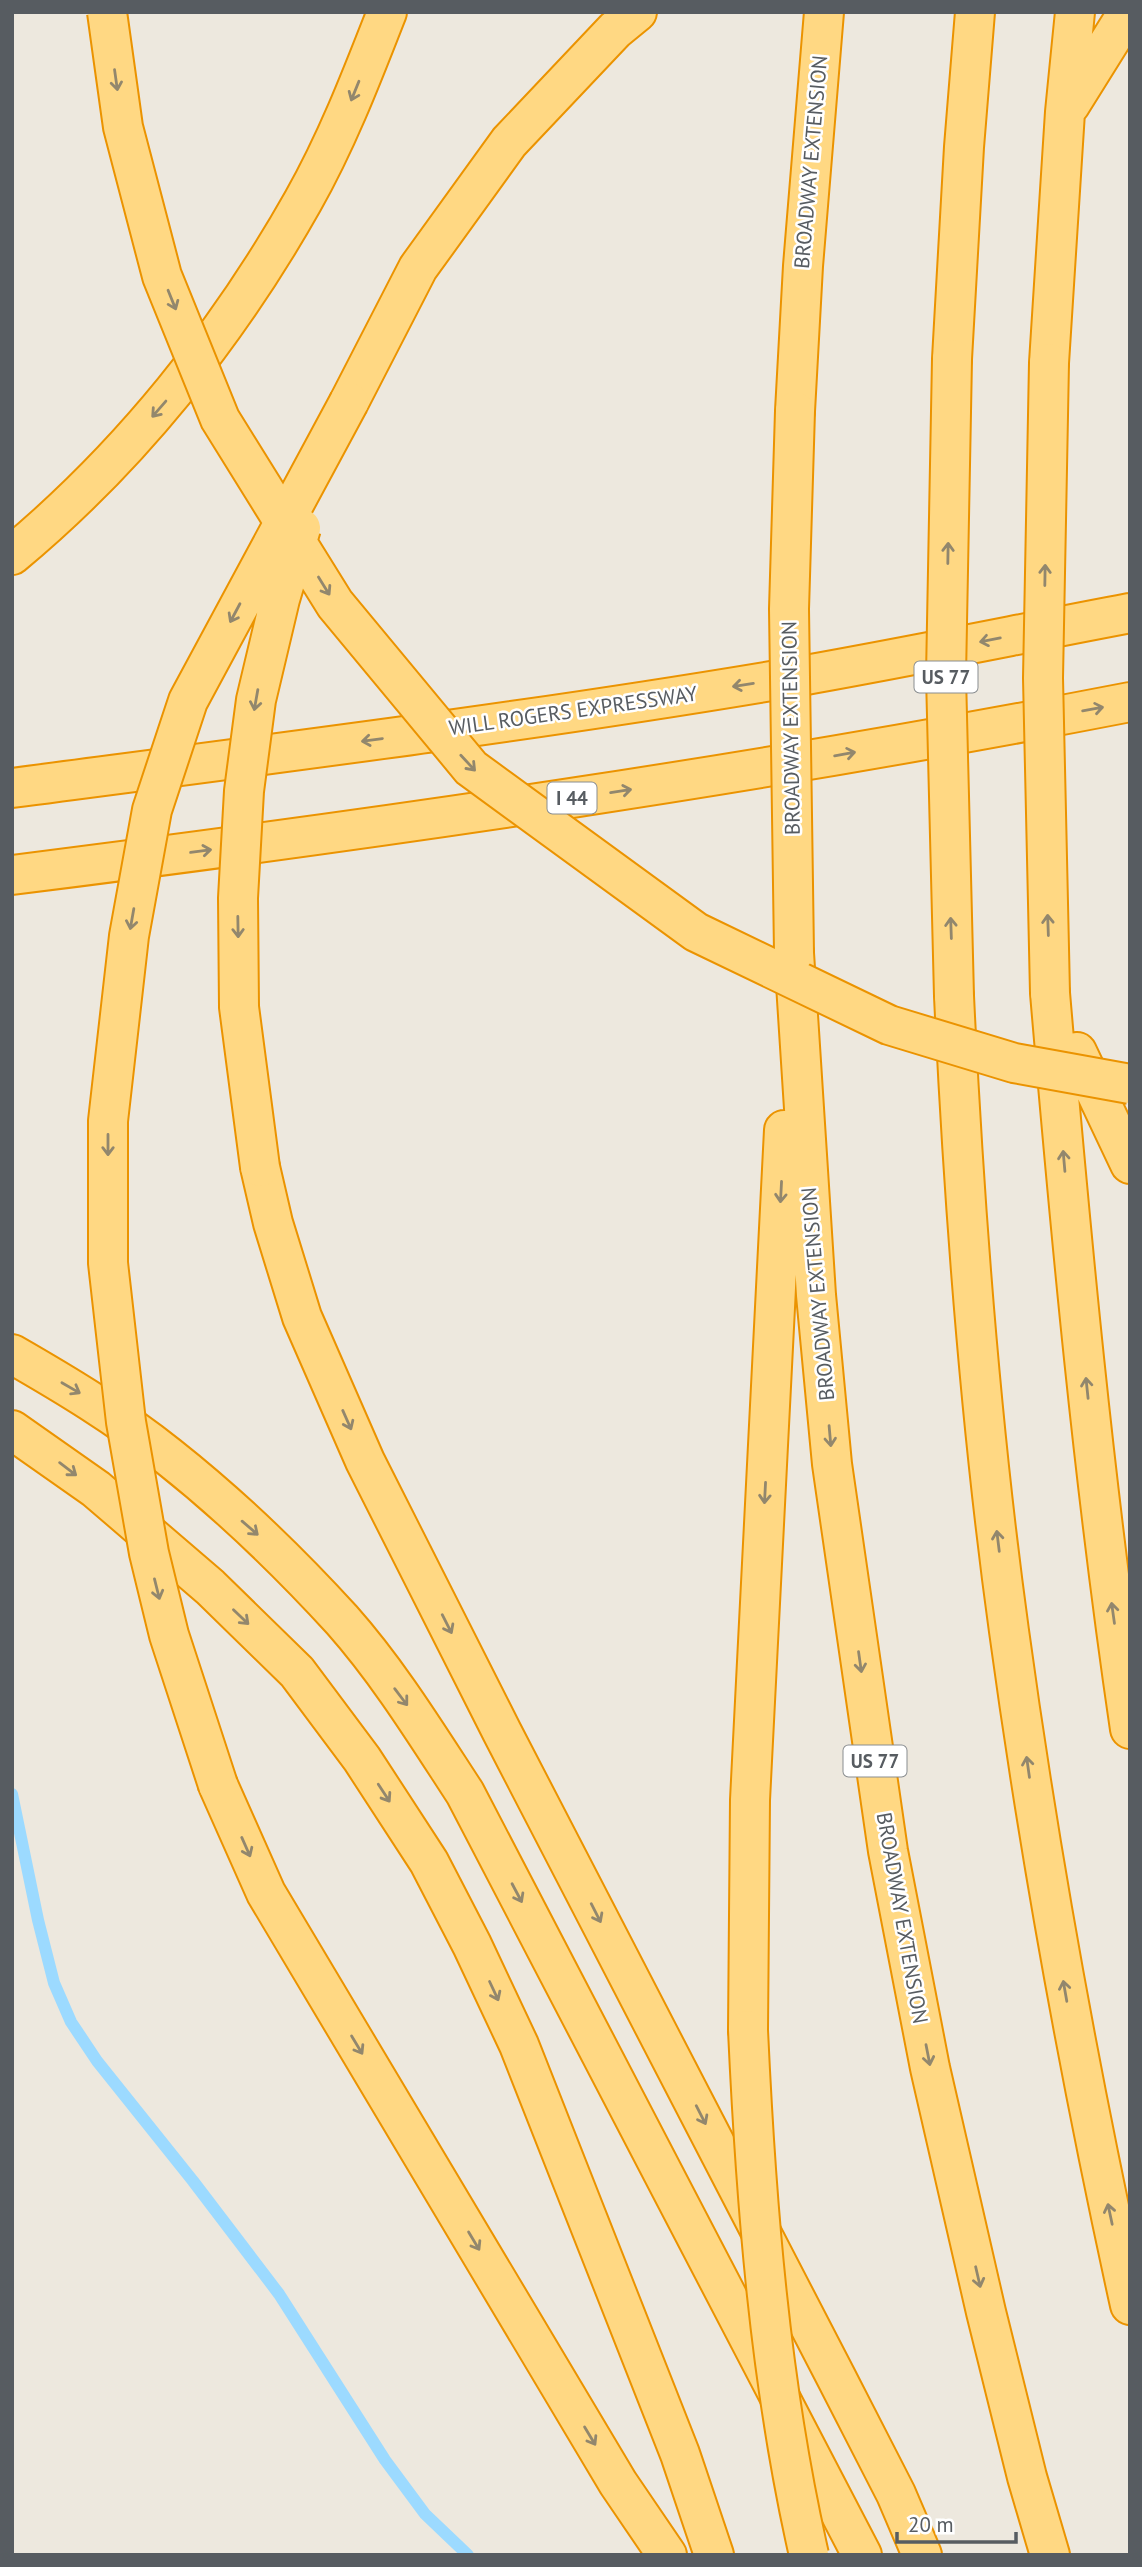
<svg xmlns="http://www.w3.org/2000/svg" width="1142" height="2567" font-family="'PT Sans',sans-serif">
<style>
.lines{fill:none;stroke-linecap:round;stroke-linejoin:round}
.stream{stroke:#9cdaff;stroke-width:12}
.motorway-casing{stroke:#eb9300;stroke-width:42}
.motorway{stroke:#ffd883;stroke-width:38}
.motorway-bridge-casing{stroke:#eb9300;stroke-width:42;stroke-linecap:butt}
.motorway-bridge{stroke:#ffd883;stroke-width:38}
.oneway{stroke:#92876d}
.labels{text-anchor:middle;stroke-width:5;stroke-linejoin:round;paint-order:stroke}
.shield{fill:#fff;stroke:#898d90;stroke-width:2}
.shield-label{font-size:19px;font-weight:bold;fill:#575c61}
.street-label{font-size:21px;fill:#575c61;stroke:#fff}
</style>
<rect width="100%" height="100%" fill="#ede8de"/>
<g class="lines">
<path class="stream" d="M12,1794L38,1920L54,1983L71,2022L97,2061L193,2181L279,2294L385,2460L425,2514L468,2555"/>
<defs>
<path id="motorway" d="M1070,105L1128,12
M952,359L964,147L975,12
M1049,363L1065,112L1075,12
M349,402L418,268L509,142L615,30L637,12
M795,411L803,266L824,12
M12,555C130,457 228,334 303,201C337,141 362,76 387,12
M12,788C270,754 528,722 783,679C899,659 1014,635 1130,613
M12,875C386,828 759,774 1130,702
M794,953L816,1295L832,1464L888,1851L930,2068L986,2312L1027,2477L1050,2555
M1050,993C1071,1239 1094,1485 1130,1729
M954,996C964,1208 980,1421 1009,1631C1040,1858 1081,2082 1130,2305
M1077,1052L1130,1164
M260,1167L273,1223L302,1317L365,1461L502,1732L836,2377L896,2494L922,2555
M12,1354C66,1385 119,1417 168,1456C230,1505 289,1562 342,1620C389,1673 427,1735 465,1793L862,2555
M12,1430L96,1489L210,1587L297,1672L362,1759L429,1862L472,1945L519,2045L680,2454L714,2555
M218,1785L266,1893L618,2483L667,2555
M748,2030L750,1800L784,1130"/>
</defs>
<use href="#motorway" class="motorway-casing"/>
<use href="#motorway" class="motorway"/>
<defs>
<path id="motorway-bridge" d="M107,12L123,127L162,276L220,419L335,604L471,768L696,932L889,1025L1014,1063L1130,1084
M952,359L946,676L954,996
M1049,363L1043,678L1050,993
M794,953L789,609L795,411
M260,1167L239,1007L238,898L244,791L256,700L280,599L301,528
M218,1785L169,1635L149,1553L126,1422L108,1263V1121L129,936L152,810L188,701L349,402
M748,2030C756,2205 770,2384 809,2555"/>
</defs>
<use href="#motorway-bridge" class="motorway-bridge-casing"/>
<use href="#motorway-bridge" class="motorway-bridge"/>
</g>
<defs><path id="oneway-shaft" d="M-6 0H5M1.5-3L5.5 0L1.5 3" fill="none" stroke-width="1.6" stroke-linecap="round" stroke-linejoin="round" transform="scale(1.75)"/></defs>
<g class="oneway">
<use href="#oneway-shaft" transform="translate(116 80) rotate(82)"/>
<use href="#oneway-shaft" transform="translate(355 91) rotate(112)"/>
<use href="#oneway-shaft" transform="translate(172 300) rotate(68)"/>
<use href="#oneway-shaft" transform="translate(159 409) rotate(131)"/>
<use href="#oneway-shaft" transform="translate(948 553) rotate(-89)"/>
<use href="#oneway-shaft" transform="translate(1045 575) rotate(-89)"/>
<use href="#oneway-shaft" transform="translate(324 586) rotate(58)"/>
<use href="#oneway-shaft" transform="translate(235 613) rotate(118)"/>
<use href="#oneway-shaft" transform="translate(990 640) rotate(169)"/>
<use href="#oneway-shaft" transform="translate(743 685) rotate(171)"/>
<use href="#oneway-shaft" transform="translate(256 700) rotate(100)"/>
<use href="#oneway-shaft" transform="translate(1093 709) rotate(-10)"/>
<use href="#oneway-shaft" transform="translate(372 740) rotate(172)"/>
<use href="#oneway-shaft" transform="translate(845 754) rotate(-10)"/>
<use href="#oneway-shaft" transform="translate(468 763) rotate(47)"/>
<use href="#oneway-shaft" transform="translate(621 791) rotate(-9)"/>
<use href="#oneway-shaft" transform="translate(201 851) rotate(-8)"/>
<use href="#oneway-shaft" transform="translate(132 919) rotate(100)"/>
<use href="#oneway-shaft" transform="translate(1048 925) rotate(-92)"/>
<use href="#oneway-shaft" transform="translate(238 927) rotate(89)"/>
<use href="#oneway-shaft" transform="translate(951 928) rotate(-92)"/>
<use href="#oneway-shaft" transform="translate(108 1145) rotate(90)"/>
<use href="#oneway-shaft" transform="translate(1064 1161) rotate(-95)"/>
<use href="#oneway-shaft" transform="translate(781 1192) rotate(93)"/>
<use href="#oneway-shaft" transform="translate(71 1388) rotate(30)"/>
<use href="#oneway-shaft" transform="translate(1087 1388) rotate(-96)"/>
<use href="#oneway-shaft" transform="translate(347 1420) rotate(66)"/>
<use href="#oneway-shaft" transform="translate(830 1436) rotate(85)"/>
<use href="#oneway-shaft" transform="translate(68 1469) rotate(37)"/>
<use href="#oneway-shaft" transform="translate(765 1493) rotate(93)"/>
<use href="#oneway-shaft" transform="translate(250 1528) rotate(41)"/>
<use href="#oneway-shaft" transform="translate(998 1541) rotate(-97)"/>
<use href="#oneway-shaft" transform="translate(157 1589) rotate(76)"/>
<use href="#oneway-shaft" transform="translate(1113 1613) rotate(-98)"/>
<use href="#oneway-shaft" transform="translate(241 1617) rotate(44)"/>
<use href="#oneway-shaft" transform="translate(447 1624) rotate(63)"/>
<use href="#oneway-shaft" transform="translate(860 1662) rotate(82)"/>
<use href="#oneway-shaft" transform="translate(401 1697) rotate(53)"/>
<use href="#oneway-shaft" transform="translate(1028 1767) rotate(-98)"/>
<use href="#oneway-shaft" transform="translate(384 1793) rotate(57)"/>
<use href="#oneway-shaft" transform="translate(246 1847) rotate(66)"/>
<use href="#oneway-shaft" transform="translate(517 1893) rotate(62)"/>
<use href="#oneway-shaft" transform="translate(596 1913) rotate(63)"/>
<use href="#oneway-shaft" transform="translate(494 1991) rotate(65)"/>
<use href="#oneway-shaft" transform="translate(1065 1991) rotate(-100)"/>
<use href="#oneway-shaft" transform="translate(357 2045) rotate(59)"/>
<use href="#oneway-shaft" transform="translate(928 2055) rotate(79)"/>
<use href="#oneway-shaft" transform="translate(701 2115) rotate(63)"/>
<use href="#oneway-shaft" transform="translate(1110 2214) rotate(-102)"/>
<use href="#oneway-shaft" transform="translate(474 2241) rotate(59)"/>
<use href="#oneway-shaft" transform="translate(978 2277) rotate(77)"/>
<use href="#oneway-shaft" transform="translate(590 2436) rotate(59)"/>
</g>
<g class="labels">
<g class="shield">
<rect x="914.5" y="661.5" width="63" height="31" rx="5"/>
<rect x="547.5" y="782.5" width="49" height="31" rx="5"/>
<rect x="843.5" y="1745.5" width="63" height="31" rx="5"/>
</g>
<g class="shield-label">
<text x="946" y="684">US 77</text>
<text x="572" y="805">I 44</text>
<text x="875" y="1768">US 77</text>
</g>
<g class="street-label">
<text transform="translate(811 162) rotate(-85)" y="7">BROADWAY EXTENSION</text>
<text transform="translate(573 711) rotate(-8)" y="7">WILL ROGERS EXPRESSWAY</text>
<text transform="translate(791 728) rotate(-91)" y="7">BROADWAY EXTENSION</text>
<text transform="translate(818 1294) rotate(-95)" y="7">BROADWAY EXTENSION</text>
<text transform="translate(902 1918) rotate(80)" y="7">BROADWAY EXTENSION</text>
</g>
</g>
<rect width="1142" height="2567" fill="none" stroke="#575c61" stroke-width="28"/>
<path d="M897 2532v10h119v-10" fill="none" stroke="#575c61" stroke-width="3.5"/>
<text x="908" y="2532" font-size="21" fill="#575c61" stroke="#ffffff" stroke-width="5" paint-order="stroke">20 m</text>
</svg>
